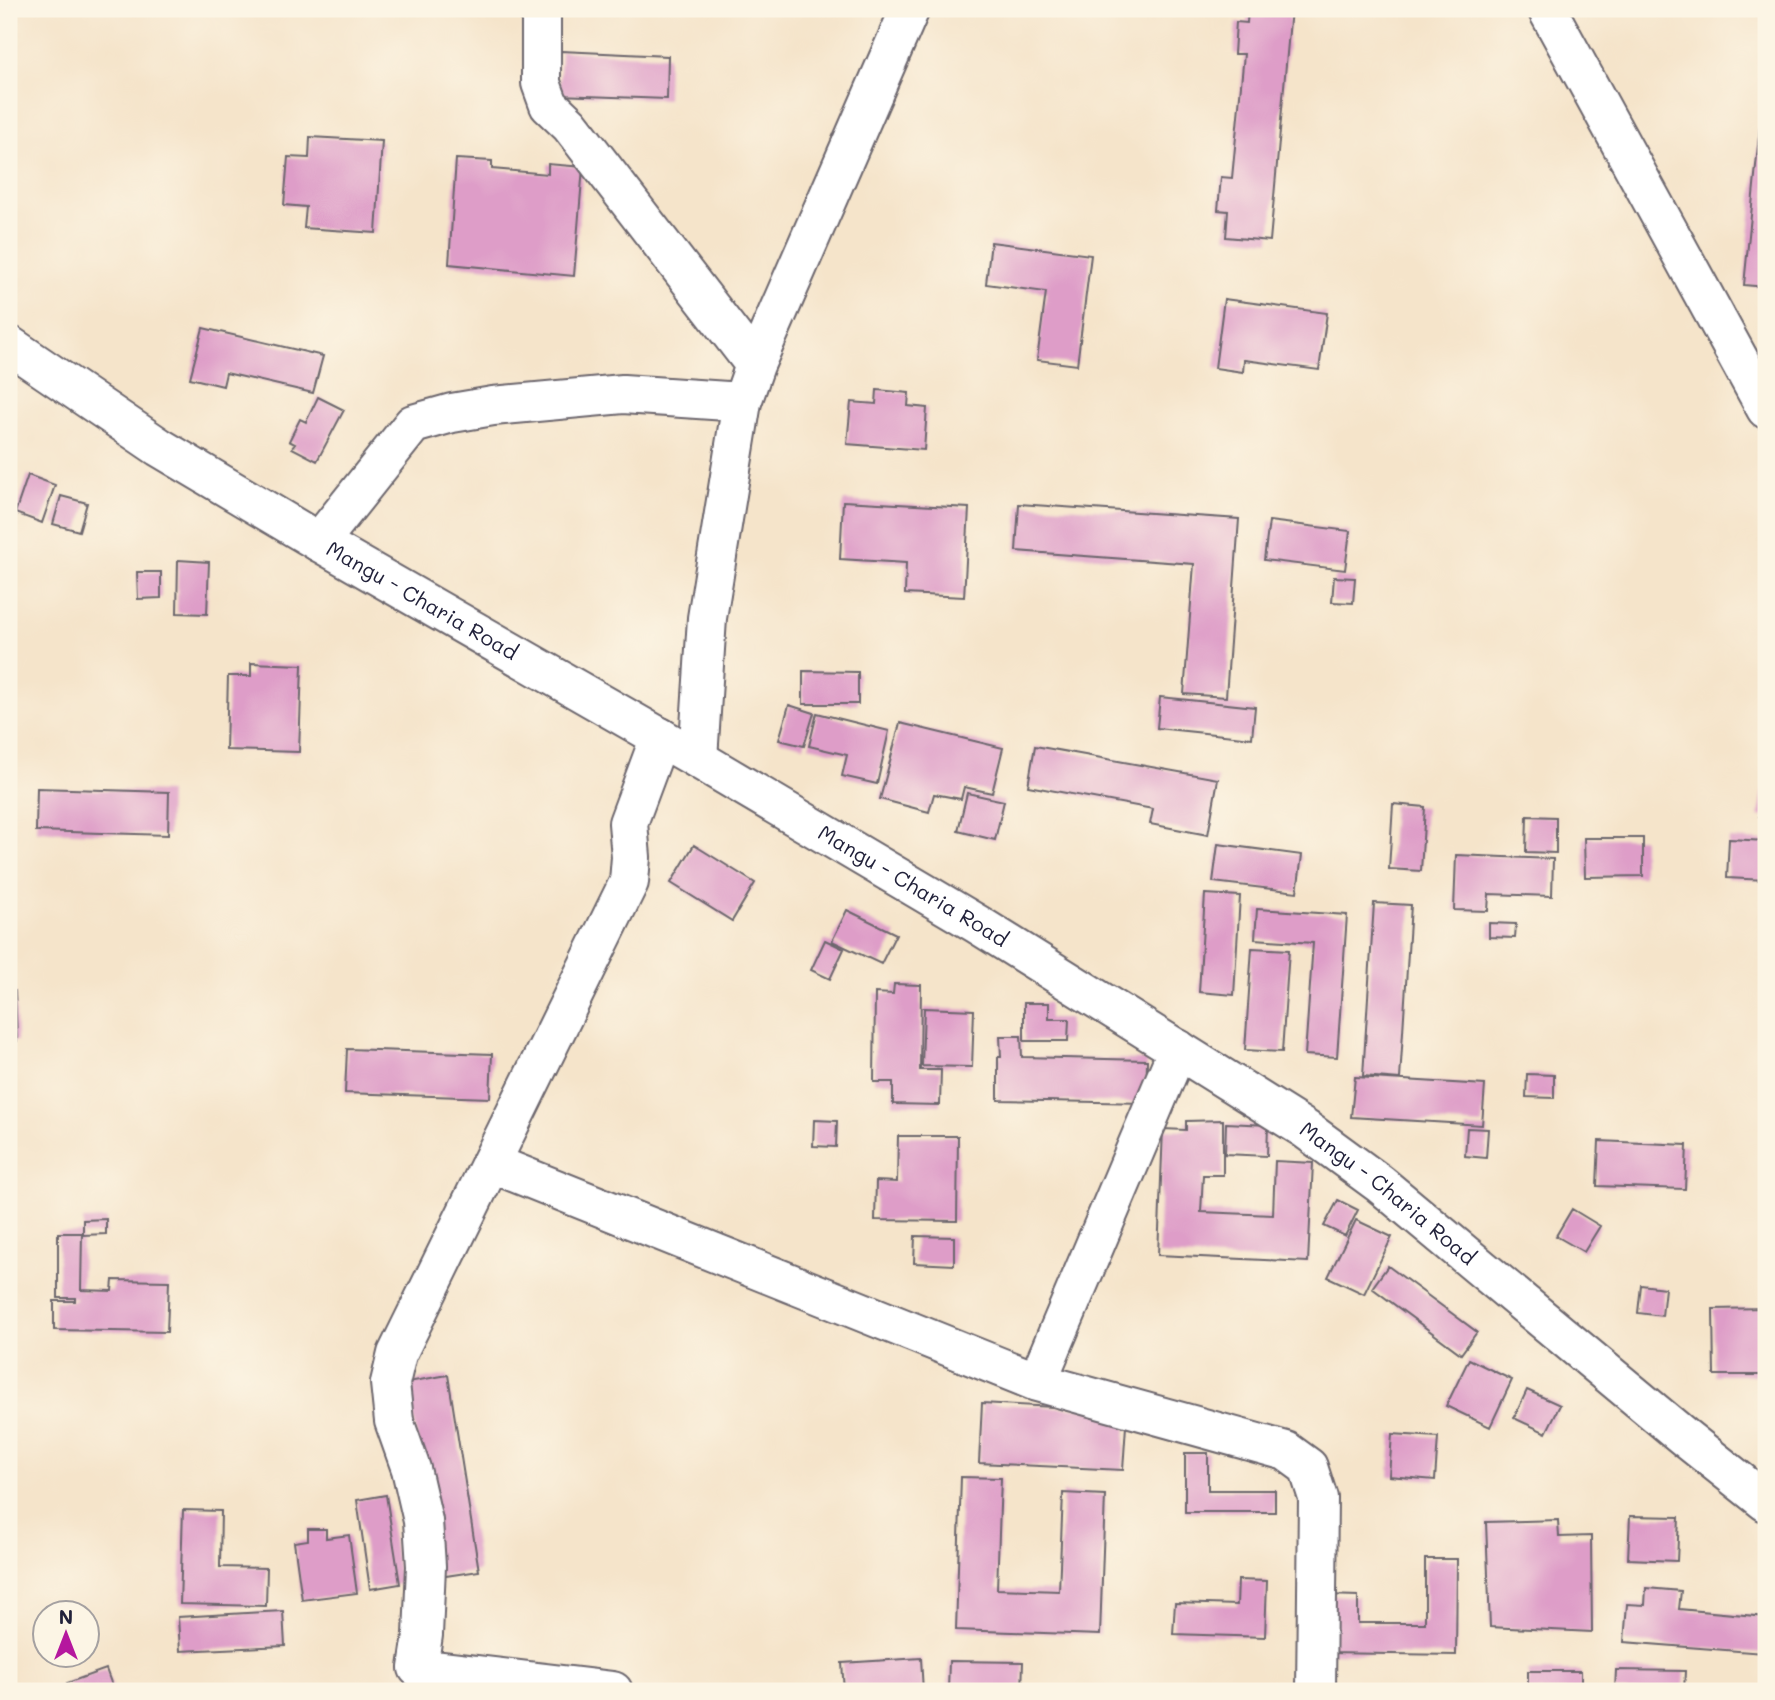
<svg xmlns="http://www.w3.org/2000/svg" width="1775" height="1700" font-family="Mali,sans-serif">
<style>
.building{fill:#de9dc8}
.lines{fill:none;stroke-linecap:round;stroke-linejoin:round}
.street-casing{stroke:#6c666d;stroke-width:42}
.secondary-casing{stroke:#6c666d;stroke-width:42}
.street{stroke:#fff;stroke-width:38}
.secondary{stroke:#fff;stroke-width:38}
.labels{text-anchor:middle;stroke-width:6;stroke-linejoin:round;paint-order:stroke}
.street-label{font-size:21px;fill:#22223b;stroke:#fcf5e5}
</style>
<rect width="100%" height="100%" fill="#fcf5e5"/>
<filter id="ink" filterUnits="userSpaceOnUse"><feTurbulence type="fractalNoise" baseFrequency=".0143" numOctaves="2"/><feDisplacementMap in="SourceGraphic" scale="14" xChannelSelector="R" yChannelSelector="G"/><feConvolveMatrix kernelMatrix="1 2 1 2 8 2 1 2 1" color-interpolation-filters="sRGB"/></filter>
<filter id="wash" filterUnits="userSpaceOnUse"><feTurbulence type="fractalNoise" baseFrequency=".00686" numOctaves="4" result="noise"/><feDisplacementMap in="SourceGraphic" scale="28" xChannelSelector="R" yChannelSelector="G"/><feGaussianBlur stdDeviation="1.57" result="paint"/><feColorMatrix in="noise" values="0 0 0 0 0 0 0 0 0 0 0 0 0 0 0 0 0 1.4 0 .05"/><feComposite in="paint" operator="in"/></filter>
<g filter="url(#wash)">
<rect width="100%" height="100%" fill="#f5e4ca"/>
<g id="blocks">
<path class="building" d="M1248,9H1291L1270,241L1226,237L1228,211L1218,210L1221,177L1232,178L1244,54H1234L1236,22L1247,23Z
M561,51L668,56L667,99L559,95Z
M1760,126H1766V287L1744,285Z
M310,137L382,141L376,233L304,228L306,207L284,205L288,157L309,158Z
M456,159L492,161V169L548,174V164L583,167L574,276L449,264Z
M991,242L1091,255L1077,365L1037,360L1046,292L986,284Z
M1224,299L1327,313L1319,370L1244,360L1243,372L1215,368Z
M203,328L323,356L313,393L226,373L223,386L190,378Z
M877,390L909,393L908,406L927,408L924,450L847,444L851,402L876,404Z
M318,397L344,410L317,461L292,448L295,444L289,441L300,419L306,422Z
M28,475L55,485L42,523L15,513Z
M61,496L87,503L79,531L53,524Z
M843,501L969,508L964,597L905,594L906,563L840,559Z
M1019,504L1239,519L1226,697L1184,694L1194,564L1016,551Z
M1269,521L1350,531L1345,570L1264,560Z
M178,560L209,562L207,614L177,613Z
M137,572H161V598L138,599Z
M1334,577L1355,578L1353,603L1332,602Z
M251,663L302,665L299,752L226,750L228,676H251Z
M803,671L858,672V704H803Z
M1160,697L1255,707L1252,738L1157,728Z
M789,705L814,713L804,746L779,740Z
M817,713L889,731L877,784L842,776L847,755L809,746Z
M900,723L1003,748L992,793L964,787L961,799L934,794L929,812L880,799Z
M1035,746L1218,779L1208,835L1150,824L1153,809L1028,786Z
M1765,781H1766V817L1759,816Z
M37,788L169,792L168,835L36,831Z
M967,793L1004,801L995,840L958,831Z
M1393,804L1425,807L1421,871L1389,869Z
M1527,816L1556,817V853L1526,852Z
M1584,838H1643V876L1585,877Z
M1729,839L1766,841V880L1727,878Z
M1218,844L1302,855L1297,892L1213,882Z
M694,845L755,883L732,921L671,883Z
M1456,855L1553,859L1552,896L1489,894L1488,911L1454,910Z
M1205,894L1240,896L1234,995L1199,992Z
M1374,903L1411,905L1400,1079L1363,1076Z
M1257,909L1347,915L1337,1057L1305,1055L1313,943L1255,939Z
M847,910L896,934L881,964L832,941Z
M1489,923L1516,924L1515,938L1489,937Z
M825,940L844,949L830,979L811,970Z
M1252,948L1289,950L1282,1052L1245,1050Z
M894,984L921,985L920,1070H941L940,1105L893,1104V1082H874L875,993L893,994Z
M9,991H15L17,1041H9Z
M1024,1003H1049V1019H1069L1068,1041H1024Z
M924,1008L974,1010L972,1067L922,1066Z
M1000,1036H1021L1022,1057L1147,1060L1146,1103L998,1100V1057H1001Z
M347,1049L492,1054L490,1098L345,1093Z
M1527,1074L1554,1075V1098L1526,1097Z
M1355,1077L1485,1085L1482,1125L1351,1117Z
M814,1120L837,1121L836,1147L813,1146Z
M1223,1120V1175H1203L1201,1212L1273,1215L1275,1161L1313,1163L1308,1262L1158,1255L1163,1129L1186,1130V1121Z
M1226,1123L1268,1125L1267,1156L1225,1154Z
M1467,1128L1488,1129L1486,1158L1465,1156Z
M898,1136H958L957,1221L875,1220L876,1181L897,1182Z
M1599,1141L1687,1145L1685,1189L1597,1186Z
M1338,1200L1358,1210L1345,1236L1324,1226Z
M1572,1209L1600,1226L1584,1252L1556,1236Z
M106,1219V1234L83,1235V1220Z
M1356,1220L1392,1237L1364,1294L1328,1277Z
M58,1233H82L81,1290L112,1291L113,1280L169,1281L167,1332L54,1330V1301H75V1298H58Z
M915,1236L954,1237V1265L914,1263Z
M1388,1266L1477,1332L1461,1354L1372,1288Z
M1641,1285L1665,1288L1662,1316L1638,1313Z
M1766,1308V1394H1764L1763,1375H1714L1713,1309Z
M1469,1359L1512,1380L1490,1427L1446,1406Z
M448,1375L479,1571L439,1577L408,1382Z
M1527,1390L1560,1405L1546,1433L1514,1418Z
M982,1403L1127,1411L1123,1470L979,1463Z
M1392,1434L1438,1437L1435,1480L1389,1476Z
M1185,1453H1208V1490H1275V1512H1185Z
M961,1477L1001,1478L997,1589L1059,1591L1063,1493L1105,1495L1100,1635L956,1630Z
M386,1495L400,1584L370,1589L357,1500Z
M183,1510L221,1511L220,1567L267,1568L266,1606L180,1604Z
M1630,1516L1679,1517L1677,1561L1628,1559Z
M1558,1520L1559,1537L1591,1536L1592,1632L1490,1627L1486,1522Z
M308,1529H326V1538L349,1535L357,1593L302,1600L294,1542L308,1540Z
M1425,1559H1457L1456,1655L1326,1653L1327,1595L1358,1596V1623H1425Z
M1238,1580L1267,1581L1265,1637L1173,1634L1175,1603L1237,1605Z
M1646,1588L1681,1591L1679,1609L1766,1617L1763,1653L1624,1642L1627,1604L1645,1605Z
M283,1611L285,1646L180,1651L178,1617Z
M921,1658L923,1691H844L842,1663Z
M949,1661L1023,1662L1022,1691H948Z
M106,1669L114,1691H70L67,1683Z
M1616,1670L1685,1671L1684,1691H1615Z
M1528,1671H1581V1691H1528Z"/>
</g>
</g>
<g filter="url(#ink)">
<use href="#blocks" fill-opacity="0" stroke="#6c666d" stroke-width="2"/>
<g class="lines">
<defs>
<path id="street" d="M541,9V83L549,105L570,125L755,365
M1547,9L1766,409
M319,542L413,424L452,413L493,406L623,394L742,402
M698,759L707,618L742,402L755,365L910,9
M491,1163L1037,1382L1286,1451L1308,1467L1318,1498L1316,1691
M1037,1382L1178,1049
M613,1691L418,1668L423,1635L426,1566L423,1521L411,1469L394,1421L390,1383L397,1354L629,882L631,857L628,823L660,737"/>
<g id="secondary">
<path id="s1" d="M9,345L159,447L319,542L698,759L977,924L1305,1129L1380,1184L1683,1436L1766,1502"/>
</g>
</defs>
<use href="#street" class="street-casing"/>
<use href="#secondary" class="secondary-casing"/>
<use href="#street" class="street"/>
<use href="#secondary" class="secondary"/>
</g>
</g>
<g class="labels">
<g class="street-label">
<text dy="7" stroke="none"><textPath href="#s1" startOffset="486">Mangu - Charia Road</textPath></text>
<text dy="7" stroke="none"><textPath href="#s1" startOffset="1054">Mangu - Charia Road</textPath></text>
<text dy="7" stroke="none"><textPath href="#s1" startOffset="1620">Mangu - Charia Road</textPath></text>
</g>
</g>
<rect width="1775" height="1700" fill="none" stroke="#fcf5e5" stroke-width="35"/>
<g transform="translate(66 1634)"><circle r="33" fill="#fcf5e5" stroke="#a5a1a1" stroke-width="2"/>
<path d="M0-5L12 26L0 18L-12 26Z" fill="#b5179e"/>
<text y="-10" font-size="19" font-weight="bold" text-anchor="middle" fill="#22223b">N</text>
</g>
</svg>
